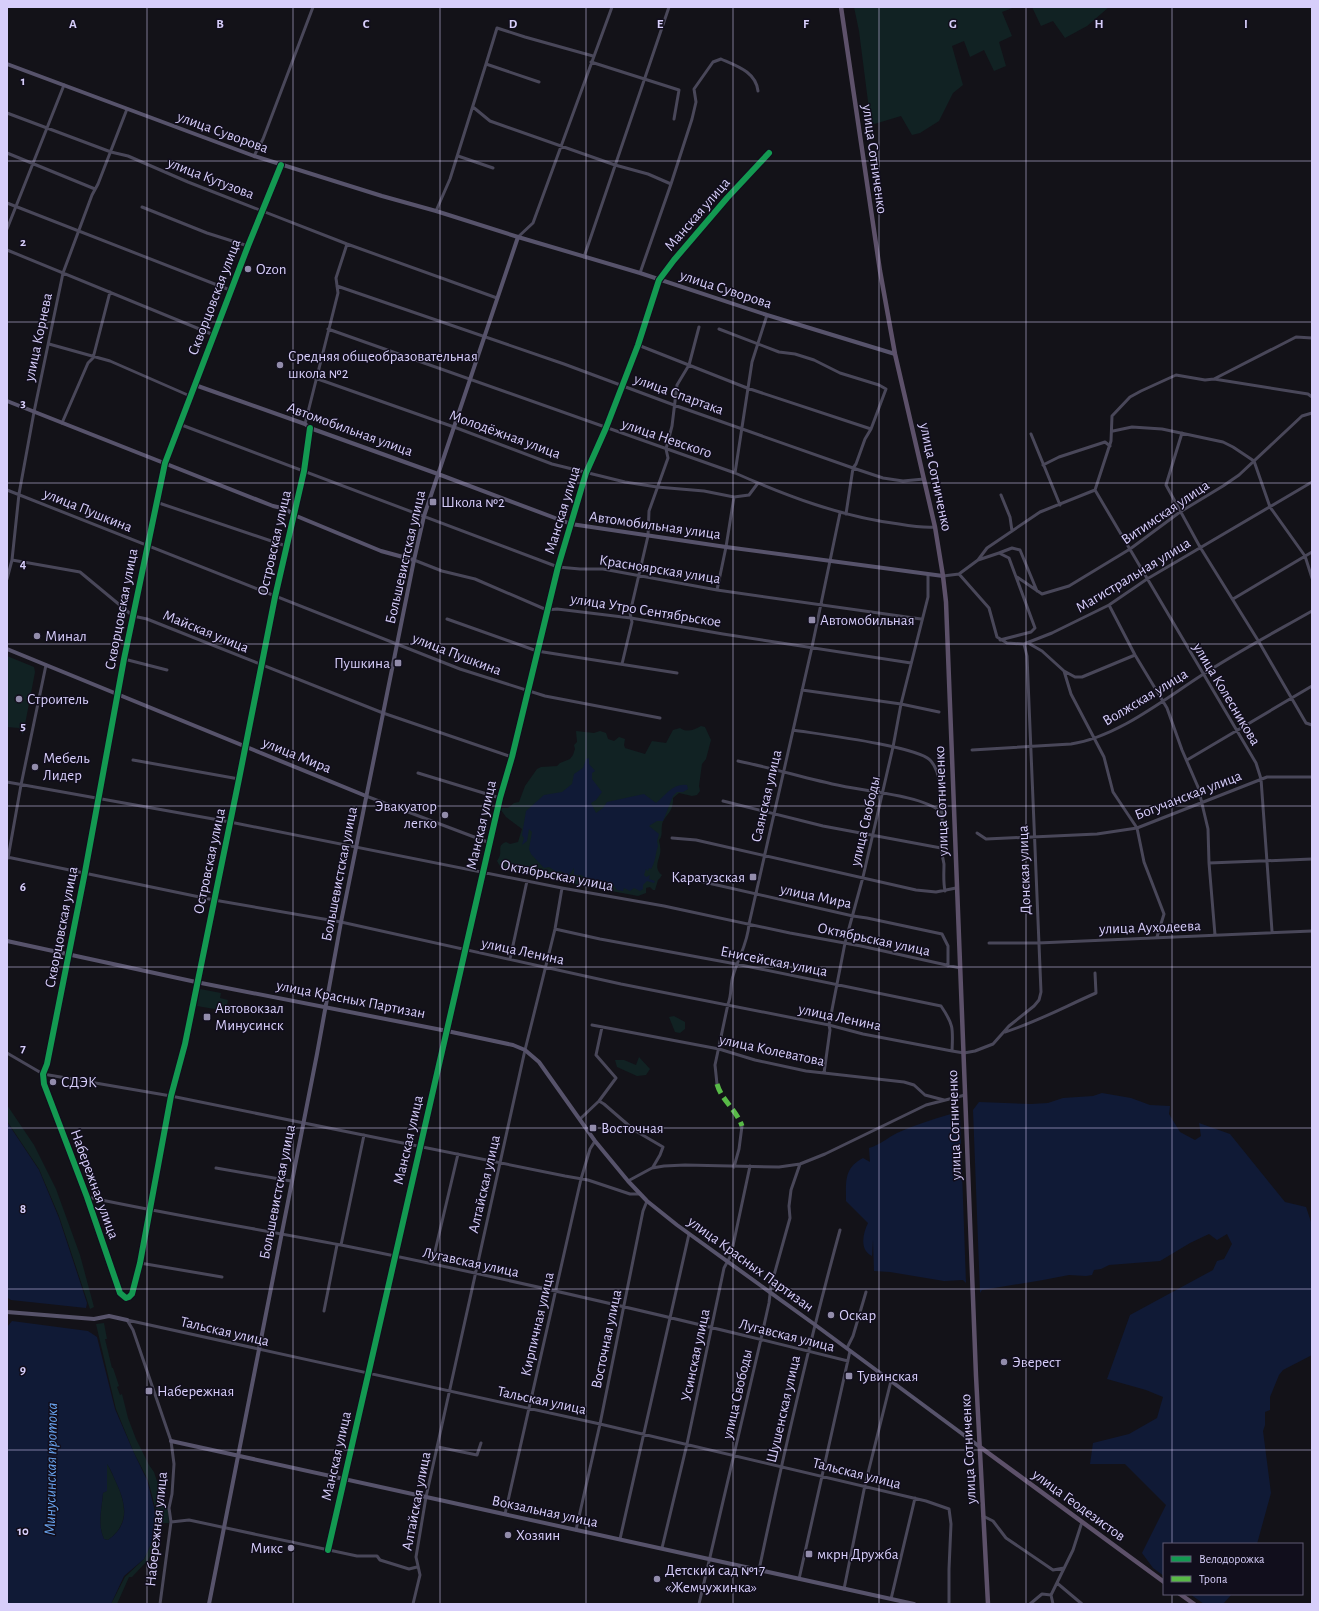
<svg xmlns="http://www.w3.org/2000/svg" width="1319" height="1611" font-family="'Alegreya Sans',sans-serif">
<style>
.green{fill:#112223}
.water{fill:#101a36;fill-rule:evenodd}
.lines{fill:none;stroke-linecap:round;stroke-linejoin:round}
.street{stroke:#494759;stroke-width:3}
.secondary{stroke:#57536b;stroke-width:4}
.primary{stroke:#5d516a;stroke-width:4.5}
.quiet{stroke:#58b947;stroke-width:5;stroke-dasharray:10 5;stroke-linecap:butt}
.cycleway-casing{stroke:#110e1c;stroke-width:8}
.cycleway{stroke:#139951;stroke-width:6}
.grid{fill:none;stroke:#d7cefa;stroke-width:1;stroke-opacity:0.55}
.poi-dot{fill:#928cab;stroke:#110e1c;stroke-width:1.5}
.labels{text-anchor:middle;stroke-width:3;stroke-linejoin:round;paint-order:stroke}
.street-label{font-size:15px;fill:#d7cefa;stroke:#110e1c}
.poi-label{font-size:15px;fill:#d7cefa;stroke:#110e1c;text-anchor:start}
.water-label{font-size:16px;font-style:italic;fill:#68a3ee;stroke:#110e1c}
.grid-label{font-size:13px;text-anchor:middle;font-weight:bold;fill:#d7cefa;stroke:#110e1c;stroke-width:3;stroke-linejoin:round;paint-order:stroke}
</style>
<rect width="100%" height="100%" fill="#131218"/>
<path class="green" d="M854,7H1015L1002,12L1012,36L999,42L1006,66L994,71L984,50L970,57L964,41L952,46L963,85L953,93L939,121L920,133L912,135L901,116L871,125L859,31Z
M1032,7H1109L1087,26L1065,38L1053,21L1041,26Z
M7,656L34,667L35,672L23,735L19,728L7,727Z
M701,726L705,727L711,740L706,759L702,764L699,786L700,791L697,795L692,796L679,793L673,798C674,813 664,815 662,825C661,830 663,836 659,840C660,845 661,850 660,854C658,862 654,869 662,875L660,878L658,880L655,890H653L650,887L646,888V893L638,896L574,884L552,875L500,866L497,861C498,859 499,858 500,855C501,849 498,845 506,842L510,844L518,842L522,829L506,817L501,810L502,808H508L514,803L519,802L525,786L537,769L541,767L557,766L560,763L570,759L573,755L575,749L574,745L577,742L576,731L594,733L600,731L606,733L608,739L614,741L619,737L625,739L624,745L625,748L645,754L652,741L666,743L673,730L680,728C687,733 694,730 701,726Z
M200,989L221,993L220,998L228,1000L226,1011L197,1006Z
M674,1016L685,1022V1029L680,1033L675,1032L669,1017Z
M639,1057L650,1069L646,1075L637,1076L617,1067L615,1060H624L636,1065Z
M7,1105L34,1145L56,1189L80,1255L94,1307L90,1309L59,1216L39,1169L7,1121Z
M104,1323L107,1339H105L112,1368H113L119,1386L117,1387L120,1395L122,1394L128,1418L136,1439L149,1465L154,1472L165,1506L168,1507L169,1523H161L157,1546L148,1560L132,1577H129L117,1604H111L125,1577L144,1559L157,1531L156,1511L148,1480L134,1453L116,1409L96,1324Z
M107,1463C119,1489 138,1518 108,1540L104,1539C97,1524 102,1508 103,1493L106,1491C108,1482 106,1472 107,1463Z"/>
<path class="water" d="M589,758V764L595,771L592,773V779L602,792L596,800L591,803L596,813L603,808L607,802L644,794L656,803C666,795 673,783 687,785L688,789L683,792H677L673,796L663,821H657L649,826L659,834L657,841L658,846C655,854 656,861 651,869L649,868L648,871L646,869L644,875L646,877L650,875L649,879L655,881L654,883L647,881L643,885V889L640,891L634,888L630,891L624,888L623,891L617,890L613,884L609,888L581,883L584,877L581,875H574V868L568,877L564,873L560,871L557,872L549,867L544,868L531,854L529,849L532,832L529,829L527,841L522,845L524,838L522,835L526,811L544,795L562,792L572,784L574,774L583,768L586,759Z
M1102,1093L1131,1098L1150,1105L1170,1106L1169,1114L1180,1132L1195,1140L1201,1136L1199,1123L1230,1134L1285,1202L1306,1207L1312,1225V1355L1283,1370L1279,1375L1270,1397V1410L1265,1412V1425L1263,1431L1271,1493L1257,1544H1164V1576L1153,1568L1142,1553L1166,1505L1125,1464H1090L1093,1443L1129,1434L1157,1418L1163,1397L1146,1390L1107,1379L1130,1315L1213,1270L1217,1261L1224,1259L1232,1244L1227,1234L1217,1240L1209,1234L1190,1243L1160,1261L1109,1265L1101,1269L1094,1270L1092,1275L1086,1276L1069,1275L1043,1280L982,1290L980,1293L973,1110L979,1102L1031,1104L1048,1103L1063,1098L1093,1096Z
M951,1114L960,1116L966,1283L963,1280L944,1281L890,1272L874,1271L873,1240L872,1256C859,1250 863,1233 868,1223L846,1201C846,1181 844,1168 863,1158L870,1162L869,1148C880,1145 887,1138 897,1133C915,1125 933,1119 951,1114Z
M7,1122L39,1170L59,1218L87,1303L86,1308L11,1300L8,1298Z
M12,1321L88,1331L97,1337L115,1409L134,1453L147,1480L155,1511L157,1531L144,1559L124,1576L111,1604H7V1327ZM107,1464C110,1468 113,1475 115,1480C126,1503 131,1524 108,1540L104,1539C97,1524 102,1508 103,1493L107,1491Z
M1190,1594H1232L1223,1604H1204Z"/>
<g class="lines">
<path class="street" d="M591,62L679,90L674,119
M486,64L497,28L525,37L593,56
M473,107L490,121L615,165L648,174L671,184
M7,113L111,152L128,156L188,182L347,244L497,298
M7,153L95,189
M254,156L263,139L313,7
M458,156L493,168
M7,203L230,290
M142,207L207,233L248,246
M436,211L450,179L486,64L539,82
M7,229L64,85
M518,237L533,223L612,7
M7,250L214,335
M584,257L669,7
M640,273L671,184L692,119L696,102L694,89L713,62L721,59C737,66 756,72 758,91
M337,286L564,364L674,405L853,468L883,478L903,481L924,479
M328,329L735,473C787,496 842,517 899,524C911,526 923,528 935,527
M719,329L779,352L795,354L814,360L840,373L879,385L886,389L871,429L865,439L856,464L853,468L846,514
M49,344L110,361L190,396
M638,345L747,388L871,429
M315,378L454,427L552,464L625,482L657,487L704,491L734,497L749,495L758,483
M1214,379L1308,394L1312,397
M62,423L88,363L93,358L110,292
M179,424L558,567L580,569H603L717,590L921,619
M305,424L338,293L336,278L347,244
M1113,431L1132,427L1162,429L1223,442L1233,447L1254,461L1270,507L1305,556L1312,578
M1182,433L1166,485L1200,547L1259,642L1306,723L1312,725
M1031,434L1060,505
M1043,465L1059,457L1105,442L1110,446
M735,473L752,362L767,315
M7,490L460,669L545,696L660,718
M1095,490L1256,763L1261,779L1272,931
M1001,495L1010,517L1012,531
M156,502L286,546
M999,553L1012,548L1020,550L1037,591
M12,560L80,572L133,616L147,619L383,713L512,757
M414,560L442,571L475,579L547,610L557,609L631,618L723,634L911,663
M978,560L999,553L1009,558L1035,628L1031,632L1000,640
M959,574L978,560L987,548L1040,512L1095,490L1111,441L1112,416L1130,397L1141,391L1176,375L1205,380L1214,379L1296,337L1312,338
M943,576L959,574L989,608L997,637L1007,643L1024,644L1052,633L1109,605L1147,579L1312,482
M1017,577L1042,594L1069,586L1130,549L1180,512L1223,486L1239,475L1302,416L1312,413
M7,579L12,560L19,494L34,412L63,273L92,195L98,184L127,109
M717,590L726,547L734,497
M1233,599L1312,552
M1109,605L1135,655L1167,708L1182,750L1198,787L1208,829L1209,863L1215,935
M447,619L537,651L677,673
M1028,643L1042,651L1064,671L1071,694L1104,757L1113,792L1137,828L1144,862L1164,914L1157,937
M124,659L167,670
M622,664L632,622L630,613L648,536L649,511L668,458L666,449L672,426L677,385L689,365L699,327
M1064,671L1075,677H1082L1135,655
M802,690L901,704L939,712
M793,730C818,734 916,746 930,760C942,772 942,801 942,818C943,828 941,838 941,848C942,854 943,859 944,864C944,873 943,881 945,891
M972,750L1071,744C1117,737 1163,700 1202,675C1237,652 1275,632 1312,611
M133,760L239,779
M1187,760L1312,686
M738,761C773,768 807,779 842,786C866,791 924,796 941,812
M418,773L500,798
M7,782L230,822L562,888L664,906L790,933L861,946L960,968
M366,796L490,843
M723,801L823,826L941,848
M977,833L986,839L1097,834L1137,828L1267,777H1312
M672,838L696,840L916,890L936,892L956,888
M7,857L214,900L341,922L621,984L829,1025L863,1034L952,1051L964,1053L975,1051L993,1044L1009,1026L1034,1006L1039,1000L1041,992L1027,656L1024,644
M8,858L21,785L46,665
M1209,863L1312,859
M685,879L695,880L853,916L867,918L942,934L948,946V966
M555,929L600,939L736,964L941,1006C954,1025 953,1029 952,1051
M989,943H1038L1312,931
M510,959L527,881
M592,1025L719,1049L755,1060L806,1071L904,1082L914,1085L925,1095L944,1100
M1005,1032C1037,1022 1066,1006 1096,993L1095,973
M7,1053L43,1074L171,1096L565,1176L588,1180L630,1194H639
M824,1073L830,1030L829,1025L845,943L863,877L893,747L901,704L928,597V575
M717,1084L715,1065L728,1004C732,995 730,985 733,976C738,958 748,943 749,924L812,647L840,513
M599,1101L604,1104L634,1130L663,1147L660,1155L653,1167
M580,1119L599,1101L616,1078L596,1055L602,1027
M734,1167L739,1149L742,1126
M216,1168L291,1181
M628,1181L652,1168L664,1166L685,1165L779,1167L800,1164L825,1154L926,1105L965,1095
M87,1197C172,1215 257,1229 341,1245C511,1279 680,1319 848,1361
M341,1245L364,1135
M140,1263L222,1277
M432,1264L458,1154
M129,1297L132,1294L140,1263L171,1096L185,1044L239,779L275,597L304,471L310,428
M324,1311L337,1245
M127,1320L600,1424L926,1501L949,1509L951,1524L949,1569V1604
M127,1320L133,1330L171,1441L174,1464L172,1494L169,1508L171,1522L160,1604
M847,1348L853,1336L866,1292
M438,1447L477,1455L481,1443
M505,1514L581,1179L590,1149L595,1141
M983,1516L993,1521L1006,1538L1053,1570L1064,1568
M171,1522L189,1520L357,1556H377L380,1560L409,1569L417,1567
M576,1530L600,1424L643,1211L647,1201
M620,1539L689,1234
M662,1548L687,1444L724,1268L731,1255L750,1166
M328,1550L500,798L512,757L558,567L586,473L606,428L638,345L659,280L674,260L727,198L769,153
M759,1570C783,1456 809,1343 840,1230
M799,1579L850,1351
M1057,1583L1082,1604
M844,1589L865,1485L891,1381
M1051,1595L1073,1550L1082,1522
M1051,1595L1053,1604
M891,1599L915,1498
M413,1604L420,1575L416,1557L426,1497L525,1050L555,929L562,888
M699,1604L761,1339L769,1303L771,1286L790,1218L789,1206L791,1190L800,1164
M1030,1604L1042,1594L1051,1595"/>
<path class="secondary" d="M7,64L254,156L382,196L436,211L518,237L640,273L767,315L895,354
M195,385L305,424L310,428L438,474L571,524L726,547L943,576
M7,401L273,506L286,509L294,515L381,551L414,560
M7,649L366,796
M7,941L196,982L447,1031L513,1045L525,1050L539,1062L595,1141L628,1181L647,1201L677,1225L814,1324L980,1447
M129,1297L126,1298L120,1293L87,1197L44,1084L43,1074L47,1064L85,872L124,659L165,463L248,246L281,165
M7,1312L94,1319L109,1316L127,1320
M171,1441L914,1604
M209,1604L317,1054L341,922L414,560L424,516L518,237"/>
<path class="primary" d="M841,7L880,271L895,354L935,527L943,576L946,602L976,1376L988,1604
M980,1447L1164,1582
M1180,1594L1194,1604"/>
<path class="quiet" d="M717,1084C722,1101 736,1109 742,1126"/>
<defs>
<path id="cycleway" d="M281,165L248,246L165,463L124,659L85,872L47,1064L43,1074L44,1084L87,1197L120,1293L126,1298L129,1297L132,1294L140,1263L171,1096L185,1044L239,779L275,597L304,471L310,428
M328,1550L500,798L512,757L558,567L586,473L606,428L638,345L659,280L674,260L727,198L769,153"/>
</defs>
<use href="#cycleway" class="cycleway-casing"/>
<use href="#cycleway" class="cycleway"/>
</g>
<path class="grid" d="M147,7V1604M293,7V1604M440,7V1604M586,7V1604M733,7V1604M879,7V1604M1026,7V1604M1172,7V1544M7,161H1312M7,322H1312M7,483H1312M7,644H1312M7,806H1312M7,967H1312M7,1128H1312M7,1289H1312M7,1450H1312M1172,1594V1604"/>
<g class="poi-dot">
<circle cx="248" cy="269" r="4"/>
<circle cx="280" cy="365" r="4"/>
<rect x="429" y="498" width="8" height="8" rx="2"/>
<rect x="808" y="616" width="8" height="8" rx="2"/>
<circle cx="37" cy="636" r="4"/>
<rect x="394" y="659" width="8" height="8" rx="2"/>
<circle cx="19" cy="699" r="4"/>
<circle cx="35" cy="767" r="4"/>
<circle cx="445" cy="815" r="4"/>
<rect x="749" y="873" width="8" height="8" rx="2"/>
<rect x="203" y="1013" width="8" height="8" rx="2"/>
<circle cx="53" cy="1082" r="4"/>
<rect x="589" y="1124" width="8" height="8" rx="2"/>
<circle cx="831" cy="1315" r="4"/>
<circle cx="1004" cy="1362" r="4"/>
<rect x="845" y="1372" width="8" height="8" rx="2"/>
<rect x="145" y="1387" width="8" height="8" rx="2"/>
<circle cx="508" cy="1535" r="4"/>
<circle cx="291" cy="1548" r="4"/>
<rect x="805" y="1550" width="8" height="8" rx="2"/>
<circle cx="657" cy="1579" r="4"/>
</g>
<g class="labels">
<g class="street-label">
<text transform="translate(223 132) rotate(20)" y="5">улица Суворова</text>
<text transform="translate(875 159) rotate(82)" y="5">улица Сотниченко</text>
<text transform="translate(211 178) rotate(21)" y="5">улица Кутузова</text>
<text transform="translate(697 214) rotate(-49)" y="5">Манская улица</text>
<text transform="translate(726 289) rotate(18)" y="5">улица Суворова</text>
<text transform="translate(214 297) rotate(-69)" y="5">Скворцовская улица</text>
<text transform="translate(38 337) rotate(-78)" y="5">улица Корнева</text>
<text transform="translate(679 394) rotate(20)" y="5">улица Спартака</text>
<text transform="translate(350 429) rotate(20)" y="5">Автомобильная улица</text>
<text transform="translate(505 434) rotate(20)" y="5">Молодёжная улица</text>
<text transform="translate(667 438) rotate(19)" y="5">улица Невского</text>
<text transform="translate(936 477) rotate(78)" y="5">улица Сотниченко</text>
<text transform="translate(88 510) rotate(22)" y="5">улица Пушкина</text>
<text transform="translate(562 510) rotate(-73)" y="5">Манская улица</text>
<text transform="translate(1165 512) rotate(-34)" y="5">Витимская улица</text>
<text transform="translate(655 525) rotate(8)" y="5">Автомобильная улица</text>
<text transform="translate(274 543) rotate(-77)" y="5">Островская улица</text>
<text transform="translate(405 557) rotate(-77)" y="5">Большевистская улица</text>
<text transform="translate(660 569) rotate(9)" y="5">Красноярская улица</text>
<text transform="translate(1133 575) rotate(-31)" y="5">Магистральная улица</text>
<text transform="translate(121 609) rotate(-79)" y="5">Скворцовская улица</text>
<text transform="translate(646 610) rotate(9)" y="5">улица Утро Сентябрьское</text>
<text transform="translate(206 631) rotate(22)" y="5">Майская улица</text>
<text transform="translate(457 654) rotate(21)" y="5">улица Пушкина</text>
<text transform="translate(1227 694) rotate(59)" y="5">улица Колесникова</text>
<text transform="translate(1145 697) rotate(-31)" y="5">Волжская улица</text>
<text transform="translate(297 755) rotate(22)" y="5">улица Мира</text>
<text transform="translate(1188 795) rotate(-21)" y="5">Богучанская улица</text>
<text transform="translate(766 796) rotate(-77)" y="5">Саянская улица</text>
<text transform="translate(941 801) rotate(-92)" y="5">улица Сотниченко</text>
<text transform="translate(865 821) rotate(-77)" y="5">улица Свободы</text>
<text transform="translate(481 825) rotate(-77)" y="5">Манская улица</text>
<text transform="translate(209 861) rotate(-78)" y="5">Островская улица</text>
<text transform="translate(1024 870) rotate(-92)" y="5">Донская улица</text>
<text transform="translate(339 874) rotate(-79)" y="5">Большевистская улица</text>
<text transform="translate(557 875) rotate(11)" y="5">Октябрьская улица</text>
<text transform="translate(816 896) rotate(12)" y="5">улица Мира</text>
<text transform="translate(61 927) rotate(-79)" y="5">Скворцовская улица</text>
<text transform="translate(1150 927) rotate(-2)" y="5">улица Ауходеева</text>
<text transform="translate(874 939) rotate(12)" y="5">Октябрьская улица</text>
<text transform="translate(523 951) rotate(12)" y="5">улица Ленина</text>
<text transform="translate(774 961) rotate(11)" y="5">Енисейская улица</text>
<text transform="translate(351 999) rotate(11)" y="5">улица Красных Партизан</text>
<text transform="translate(840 1017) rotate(12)" y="5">улица Ленина</text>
<text transform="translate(772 1050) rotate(12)" y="5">улица Колеватова</text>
<text transform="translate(954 1125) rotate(-92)" y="5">улица Сотниченко</text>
<text transform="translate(408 1140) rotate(-77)" y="5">Манская улица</text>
<text transform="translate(95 1184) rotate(70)" y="5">Набережная улица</text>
<text transform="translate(484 1184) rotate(-77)" y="5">Алтайская улица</text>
<text transform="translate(277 1192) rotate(-79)" y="5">Большевистская улица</text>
<text transform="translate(471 1262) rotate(12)" y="5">Лугавская улица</text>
<text transform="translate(751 1264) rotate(36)" y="5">улица Красных Партизан</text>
<text transform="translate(537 1324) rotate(-77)" y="5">Кирпичная улица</text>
<text transform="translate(225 1331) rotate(13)" y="5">Тальская улица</text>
<text transform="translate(787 1335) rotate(14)" y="5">Лугавская улица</text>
<text transform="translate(606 1339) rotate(-78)" y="5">Восточная улица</text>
<text transform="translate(695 1355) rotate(-78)" y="5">Усинская улица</text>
<text transform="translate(737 1394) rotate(-77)" y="5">улица Свободы</text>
<text transform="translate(542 1400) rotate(12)" y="5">Тальская улица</text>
<text transform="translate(783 1409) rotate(-77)" y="5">Шушенская улица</text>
<text transform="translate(968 1449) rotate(-93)" y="5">улица Сотниченко</text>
<text transform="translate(336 1456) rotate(-77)" y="5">Манская улица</text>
<text transform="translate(857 1473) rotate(14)" y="5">Тальская улица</text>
<text transform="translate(416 1501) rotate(-79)" y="5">Алтайская улица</text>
<text transform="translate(1079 1505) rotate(36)" y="5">улица Геодезистов</text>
<text transform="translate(545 1511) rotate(12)" y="5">Вокзальная улица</text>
<text transform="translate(156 1529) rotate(-84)" y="5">Набережная улица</text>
</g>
<g class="poi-label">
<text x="256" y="274">Ozon</text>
<text x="288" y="361">Средняя общеобразовательная<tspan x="288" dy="17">школа №2</tspan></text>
<text x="441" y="507">Школа №2</text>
<text x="820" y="625">Автомобильная</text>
<text x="45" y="641">Минал</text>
<text x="390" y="668" text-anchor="end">Пушкина</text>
<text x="27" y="704">Строитель</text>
<text x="43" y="763">Мебель<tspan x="43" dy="17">Лидер</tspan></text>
<text x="437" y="811" text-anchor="end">Эвакуатор<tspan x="437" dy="17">легко</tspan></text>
<text x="745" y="882" text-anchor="end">Каратузская</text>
<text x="215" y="1013">Автовокзал<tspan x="215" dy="17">Минусинск</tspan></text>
<text x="61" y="1087">СДЭК</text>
<text x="601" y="1133">Восточная</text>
<text x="839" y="1320">Оскар</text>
<text x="1012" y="1367">Эверест</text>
<text x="857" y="1381">Тувинская</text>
<text x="157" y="1396">Набережная</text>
<text x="516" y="1540">Хозяин</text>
<text x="283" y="1553" text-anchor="end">Микс</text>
<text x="817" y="1559">мкрн Дружба</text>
<text x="665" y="1575">Детский сад №17<tspan x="665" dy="17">«Жемчужинка»</tspan></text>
</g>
<g class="water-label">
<text transform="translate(50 1469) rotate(-89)" y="6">Минусинская протока</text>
</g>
</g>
<g class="grid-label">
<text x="73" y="28">A</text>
<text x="220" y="28">B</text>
<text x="366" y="28">C</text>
<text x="513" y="28">D</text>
<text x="660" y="28">E</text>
<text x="806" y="28">F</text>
<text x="953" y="28">G</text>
<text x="1099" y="28">H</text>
<text x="1246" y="28">I</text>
<text x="23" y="85">1</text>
<text x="23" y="246">2</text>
<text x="23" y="407">3</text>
<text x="23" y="568">4</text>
<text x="23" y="730">5</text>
<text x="23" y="891">6</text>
<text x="23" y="1052">7</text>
<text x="23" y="1213">8</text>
<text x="23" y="1374">9</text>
<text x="23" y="1535">10</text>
</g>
<rect width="1319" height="1611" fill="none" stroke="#d7cefa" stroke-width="16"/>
<rect x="1163" y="1543" width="140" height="52" fill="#110e1c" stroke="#605b75"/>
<rect x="1171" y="1556" width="20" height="6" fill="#139951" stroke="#605b75"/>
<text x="1199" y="1563" font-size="12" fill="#d7cefa">Велодорожка</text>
<rect x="1171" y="1576" width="20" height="6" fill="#58b947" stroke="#605b75"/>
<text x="1199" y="1583" font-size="12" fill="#d7cefa">Тропа</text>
</svg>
